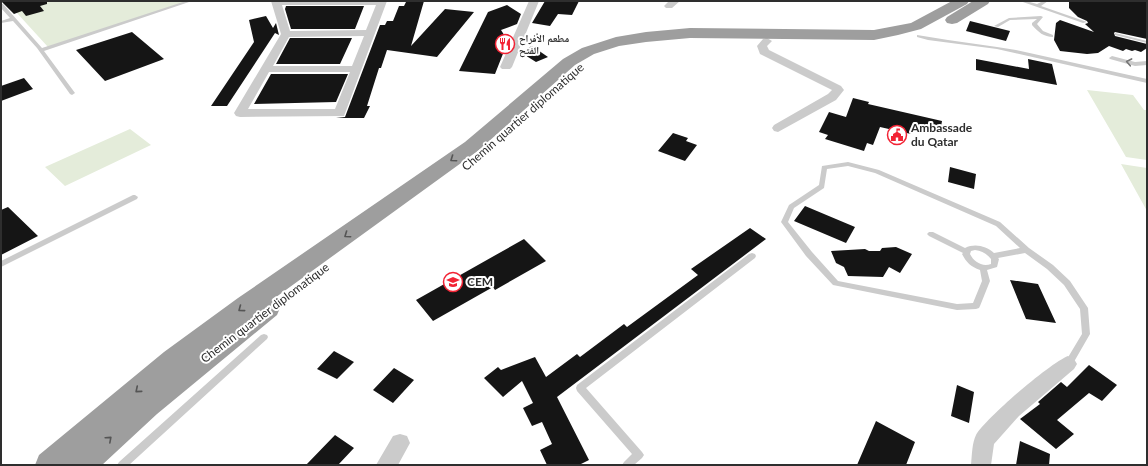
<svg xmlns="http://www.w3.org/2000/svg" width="1148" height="466" font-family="Lato,'Noto Naskh Arabic',sans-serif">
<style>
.green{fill:#e4ecda}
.building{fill:#151515}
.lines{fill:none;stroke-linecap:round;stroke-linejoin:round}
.service{fill:#cbcbcb;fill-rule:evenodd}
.minor{fill:#cbcbcb;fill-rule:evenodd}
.trunk{fill:#9e9e9e;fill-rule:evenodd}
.oneway{stroke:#757575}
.oneway2{stroke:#555}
.labels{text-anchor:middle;stroke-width:4;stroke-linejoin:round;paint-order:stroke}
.far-poi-label{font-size:10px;font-weight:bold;fill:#2e2e2e;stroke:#fff;text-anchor:start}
.street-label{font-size:12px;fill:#2e2e2e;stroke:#fff}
.poi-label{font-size:12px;font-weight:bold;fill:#2e2e2e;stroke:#fff;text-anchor:start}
</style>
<rect width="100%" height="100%" fill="#fff"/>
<path class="green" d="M6,1H191L48,47Z
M1087,90L1133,95L1144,110H1147V160L1126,157Z
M130,129L151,145L65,186L45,167Z
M1121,164L1147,168V211Z"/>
<path class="building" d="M1,1H47V4L40,6L44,11L26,16L22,11L14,14Z
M424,1L411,46L445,9L474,12L437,57L387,50L381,68H379L367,106H370L364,118H336L345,117L380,25H385L387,21H393L399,6H404L406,2Z
M545,1H579L572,15L558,14L550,26L532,23Z
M1069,1H1147V39L1115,32L1114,33L1115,36L1147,44V48L1141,52L1135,50L1132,51L1126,49L1123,51L1109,46L1098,53L1087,54L1060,51L1054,40L1056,23L1060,20L1094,32L1085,24L1088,23L1087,21L1078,17L1069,8Z
M507,5L521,14L517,24L501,30L508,41L495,74L459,71L488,12Z
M286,6H364L355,29H291L285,9Z
M266,16L273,28L276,23L279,35L275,33L227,106H211L254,42L249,20Z
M970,21L1010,31L1006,41L966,31Z
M132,32L164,59L105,81L76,50Z
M290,38H352L340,64H276Z
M532,46L548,57L536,62L520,52Z
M976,59L1029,69L1028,59L1052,64L1057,85L976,70Z
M271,74H348L336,102L254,104Z
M24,78L33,89L1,101V86Z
M853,98L869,102L868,104L942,121L940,133L913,126L911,134L880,127L873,145L867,143L864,151L825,139L828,135L819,132L829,112L846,117Z
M673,133L688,138L686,141L697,145L685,161L658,151Z
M950,167L976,174L974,189L948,182Z
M805,206L855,227L846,243L794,221Z
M8,207L38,236L1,255V210Z
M750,228L766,239L557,397L589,460L579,465H547L540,450L552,444L542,422L532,426L523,408L533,403L522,381L503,397L484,378L498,367L501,370L535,357L546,377L577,354L580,357L624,324L627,327L698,275L691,269Z
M524,239L546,261L495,290L493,287L433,321L416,300Z
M896,247L912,254L900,273L889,267L883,277L848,276L844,267L836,263L831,251L865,249L869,251H880L882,248Z
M1010,280L1038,284L1056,323L1026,319Z
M334,351L354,362L337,379L317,369Z
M1089,365L1117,385L1102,401L1089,393L1057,420L1074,434L1056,449L1020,419L1040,404L1038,402L1061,382L1067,387Z
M394,368L414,380L393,403L373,390Z
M957,385L974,392L969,423L951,416Z
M876,421L915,442L906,465H857Z
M335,435L354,448L338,465H306Z
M1020,441L1050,454L1049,465H1016Z"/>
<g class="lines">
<path class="service" d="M186,1H192L44,51L75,93L72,95L70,94L37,48L13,21L1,23V21L10,18L1,8V4H3L42,48Z
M1020,1H1026L1037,4L1043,1H1048L1041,6L1087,22L1083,23Z
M1041,16L1043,17L1037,24L1043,31L1053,35V37C1044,37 1038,32 1032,25V23L1037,19L1010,20L998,27L994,26L1009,18Z
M1115,33L1147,41V43L1115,35Z
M917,35L948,40L997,47L1016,50L1147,79V83L997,49L928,40L917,37Z
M1112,56L1135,62L1147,61V65L1135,66L1110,59L1109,58Z
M848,162L879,170L1000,222L1029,248L1053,265L1070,281L1088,308L1090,334L1071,367L1068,368L1065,367L1064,364L1082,334L1080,309L1064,285L1047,269L1025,253L998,258L999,259L997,267L987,270L990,281L980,306L979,308L976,309L957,310L833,285L806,256L781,222L789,205L819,185L822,166ZM848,166L875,173L996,226L1020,248L994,253C986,246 975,243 965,248L933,232H929L927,234L929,236L963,253L962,254C966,262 971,267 980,270L982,281L973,303L957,304L838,281L812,252L788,222L794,208L824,188L827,169ZM975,250C982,251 987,254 991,259V264C982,267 974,262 970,254L971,251Z
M133,195H135L138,197L137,199L1,267V261Z
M752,253L755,254L756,256L755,258L586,388L642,452L644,455L642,458L634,465H622L624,462L632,454L577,391L576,388L577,385L749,254Z
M264,334L267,335L268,337L267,339L129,465H117L119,462L261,335Z"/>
<path class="minor" d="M271,1H387L344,116L240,117L236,116L234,113L281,34ZM282,5H376L366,30L290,31ZM364,36L352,66H273L289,37ZM269,72H350L335,109H248Z
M529,1H539L512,67L510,69H502L500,67Z
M669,1H680L672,8H666L664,6Z
M767,38L772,41L767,46L769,50L841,86L844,90L836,100L778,132L774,131L772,128L774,125L828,94L832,90L760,54L757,46L763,39Z
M1068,356L1074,359L1077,364L1074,369L1019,416L994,444L991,465H971C972,455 972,443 976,435C986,418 1050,363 1068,356Z
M400,434L407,436L410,443L398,465H376L393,436Z"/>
<path class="trunk" d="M952,1H969L967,4L921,29L898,35L874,40L690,38L646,42L619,46L594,54L575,65L479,150L272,300L277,301L280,308L277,315L157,414L102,465H35L39,455L164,352L238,298L465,142L563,59L582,48L616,37L646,32L690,28L874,30L911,23Z
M973,1H990L988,4L957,23L952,24L947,23L945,20L947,17Z"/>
</g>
<defs><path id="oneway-chevron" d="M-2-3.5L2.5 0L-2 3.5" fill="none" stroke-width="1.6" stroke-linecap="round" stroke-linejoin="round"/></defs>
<use class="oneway" href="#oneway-chevron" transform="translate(1129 62) rotate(-169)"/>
<g class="oneway2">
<use href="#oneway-chevron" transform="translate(453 159) rotate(145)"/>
<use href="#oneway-chevron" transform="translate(347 235) rotate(145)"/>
<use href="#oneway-chevron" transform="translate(241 309) rotate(143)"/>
<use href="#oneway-chevron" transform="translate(138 390) rotate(140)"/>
<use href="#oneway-chevron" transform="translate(109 439) rotate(-42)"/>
</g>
<defs>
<symbol id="restaurant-ring" viewBox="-11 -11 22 22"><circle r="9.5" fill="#fff" stroke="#f22334" stroke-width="1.5"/><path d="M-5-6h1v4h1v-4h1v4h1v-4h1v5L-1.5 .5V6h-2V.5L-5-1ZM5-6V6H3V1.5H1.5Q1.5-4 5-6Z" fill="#f22334"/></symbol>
<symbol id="civic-ring" viewBox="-11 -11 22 22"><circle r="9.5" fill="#fff" stroke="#f22334" stroke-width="1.5"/><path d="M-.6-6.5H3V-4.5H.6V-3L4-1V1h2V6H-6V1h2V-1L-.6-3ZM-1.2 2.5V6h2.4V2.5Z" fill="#f22334"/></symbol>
<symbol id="school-ring" viewBox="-11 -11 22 22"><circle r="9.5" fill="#fff" stroke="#f22334" stroke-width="1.5"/><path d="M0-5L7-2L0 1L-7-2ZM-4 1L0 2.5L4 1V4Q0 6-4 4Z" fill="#f22334"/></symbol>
</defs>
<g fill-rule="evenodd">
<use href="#restaurant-ring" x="494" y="33" width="22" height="22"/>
<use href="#civic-ring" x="886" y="124" width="22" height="22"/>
<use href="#school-ring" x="442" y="271" width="22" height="22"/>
</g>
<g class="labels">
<g class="far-poi-label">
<text x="519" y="42">مطعم الأفراح<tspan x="519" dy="12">الفتح</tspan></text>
</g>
<g class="street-label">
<text transform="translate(523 117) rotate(-41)" y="4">Chemin quartier diplomatique</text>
<text transform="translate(265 313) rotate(-37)" y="4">Chemin quartier diplomatique</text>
</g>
<g class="poi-label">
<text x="911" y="132">Ambassade<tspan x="911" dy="14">du Qatar</tspan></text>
<text x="467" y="286">CEM</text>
</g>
</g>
<rect width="1148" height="466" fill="none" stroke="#2e2e2e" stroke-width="4"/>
</svg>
